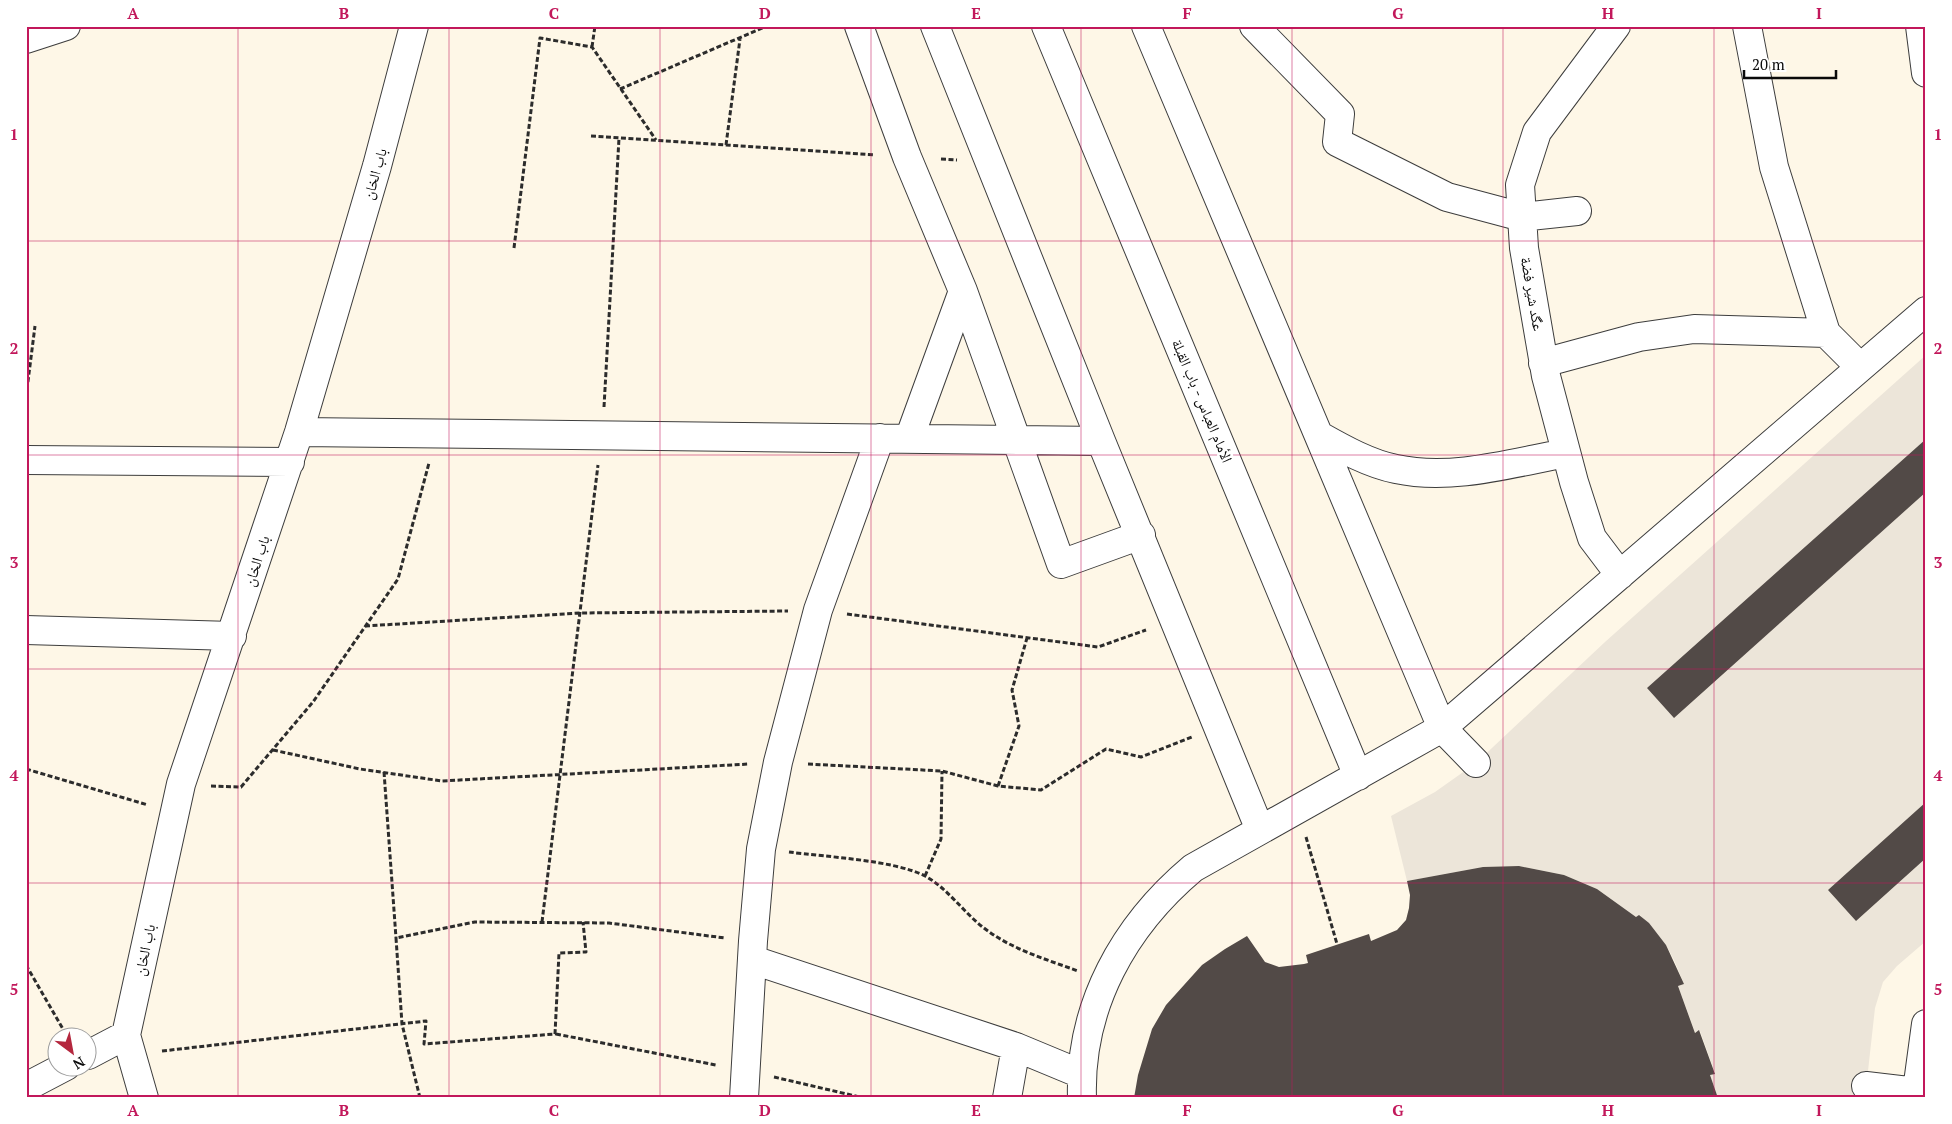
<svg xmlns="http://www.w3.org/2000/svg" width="1952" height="1124" font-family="'PT Serif','Noto Naskh Arabic',serif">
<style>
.plaza{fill:#ece5d9}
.building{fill:#524a47}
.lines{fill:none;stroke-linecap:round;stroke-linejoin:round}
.minor-casing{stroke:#3d3d3d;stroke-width:30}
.path{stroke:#2c2c2c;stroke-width:3;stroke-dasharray:5 2.5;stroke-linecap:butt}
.minor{stroke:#fff;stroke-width:28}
.grid{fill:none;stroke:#c2185b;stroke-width:1;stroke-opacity:0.55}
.labels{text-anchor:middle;stroke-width:5;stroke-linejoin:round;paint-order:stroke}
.street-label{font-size:15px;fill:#0a0a0a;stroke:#fff}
.neatline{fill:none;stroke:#c2185b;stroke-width:2}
.grid-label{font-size:16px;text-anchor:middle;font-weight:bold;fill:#c2185b}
</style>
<rect width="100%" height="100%" fill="#fef7e7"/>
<path class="plaza" d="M1926,355V941L1897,966L1883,982L1875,1008L1865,1098H1718L1710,1075L1715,1073L1700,1031L1695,1032L1678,986L1684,984L1674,960L1666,945L1640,915L1636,917L1597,889L1564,875L1519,866L1483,867L1407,881L1391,816L1435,792L1476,763L1605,642Z"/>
<path class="building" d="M1926,439V492L1674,718L1647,688Z
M1926,802V858L1856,921L1828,890Z
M1519,866L1564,875L1597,889L1636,917L1639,915L1649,923L1666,945L1684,984L1678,986L1695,1033L1699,1030L1715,1074L1710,1075L1718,1098H1134L1138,1075L1152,1029L1166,1005L1202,965L1225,949L1247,936L1265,962L1279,967L1304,964L1308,963L1306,955L1369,934L1371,941L1397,930L1406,920L1409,908L1410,895L1407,881L1483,867Z"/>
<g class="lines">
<defs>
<path id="minor" d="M859,26L907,157L963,291L1061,564L1141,535
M935,26L1101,441L1260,830
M1046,26L1358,776
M1146,26L1442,728L1476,763
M1254,26L1340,114L1337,142L1447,197L1522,217L1577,211
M1616,26L1537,132L1520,185L1524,248L1546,376L1574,482L1592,538L1620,575
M1747,26L1774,167L1826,333L1860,367
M1920,26L1926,73
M26,39L66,26
M1543,363L1639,337L1694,329L1826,333
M299,432L1101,441
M1320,436C1343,449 1370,464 1396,469C1452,481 1512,463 1566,453
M909,439L963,291
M26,460L290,462
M26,630L232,636
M753,960L1016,1047L1081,1074
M88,1055L126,1035
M1866,1086L1917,1092
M26,1087L66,1066
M144,1098L126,1035L181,784L299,432L377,166L414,26
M744,1098L753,941L761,849L778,762L818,610L880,438
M1007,1098L1016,1047
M1082,1098C1079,1006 1124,926 1193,868L1442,728L1926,311
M1916,1098L1926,1024"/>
</defs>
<use href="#minor" class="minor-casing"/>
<path class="path" d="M592,47L595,26
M620,89L767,26
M591,136L875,155
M726,145L740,39
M941,159L957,160
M514,248L540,38L592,47L656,140
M26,397L35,326
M604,407L619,138
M847,614L1098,647L1146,630
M365,626L580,613L788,611
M273,750L360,769L442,781L749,764
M808,764L942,771L998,786L1041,790L1106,749L1141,757L1192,737
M26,769L148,805
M384,772L396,938
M211,786L241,787L313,702L398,579L429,463
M998,786L1019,726L1012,690L1027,638
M1306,837L1337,944
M789,852C826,857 894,860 925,876C949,889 965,915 988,931C1014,950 1048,960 1078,971
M925,876L941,839L942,771
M542,922L598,465
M26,965L67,1036
M556,1034L716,1065
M162,1051L426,1021L424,1044L555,1034L559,953L586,952L583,922
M774,1077L864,1098
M420,1098L402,1024L396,938L475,922L609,923L725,938"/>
<use href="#minor" class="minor"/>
</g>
<path class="grid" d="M238,26V1098M449,26V1098M660,26V1098M871,26V1098M1081,26V1098M1292,26V1098M1503,26V1098M1714,26V1098M26,241H1926M26,455H1926M26,669H1926M26,883H1926"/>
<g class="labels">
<g class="street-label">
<text transform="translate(375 174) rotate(-74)" y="5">باب الخان</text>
<text transform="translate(1532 294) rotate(80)" y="5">عگد شير فضة</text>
<text transform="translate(1202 401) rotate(67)" y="5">الأمام العباس - باب القبلة</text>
<text transform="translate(257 561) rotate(-72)" y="5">باب الخان</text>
<text transform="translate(145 950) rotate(-78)" y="5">باب الخان</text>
</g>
</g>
<rect width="1952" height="1124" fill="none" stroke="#ffffff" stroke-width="55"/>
<g transform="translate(72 1052) rotate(148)"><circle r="24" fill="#ffffff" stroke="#9d9d9d"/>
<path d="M0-4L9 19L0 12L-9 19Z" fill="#b4273e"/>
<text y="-8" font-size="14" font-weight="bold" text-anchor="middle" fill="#0a0a0a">N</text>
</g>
<path d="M1744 70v8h92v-8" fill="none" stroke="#0a0a0a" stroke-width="2.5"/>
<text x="1752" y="70" font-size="15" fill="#0a0a0a" stroke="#ffffff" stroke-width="4" paint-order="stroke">20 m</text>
<rect x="28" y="28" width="1896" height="1068" class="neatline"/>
<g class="grid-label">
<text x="133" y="19">A</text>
<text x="344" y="19">B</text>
<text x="554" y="19">C</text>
<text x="765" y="19">D</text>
<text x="976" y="19">E</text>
<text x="1187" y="19">F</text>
<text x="1398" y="19">G</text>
<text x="1608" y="19">H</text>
<text x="1819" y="19">I</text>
<text x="14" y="140">1</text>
<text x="1938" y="140">1</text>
<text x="14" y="354">2</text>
<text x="1938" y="354">2</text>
<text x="14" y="568">3</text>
<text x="1938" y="568">3</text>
<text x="14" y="781">4</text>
<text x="1938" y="781">4</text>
<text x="14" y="995">5</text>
<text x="1938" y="995">5</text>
<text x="133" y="1116">A</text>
<text x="344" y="1116">B</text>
<text x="554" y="1116">C</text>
<text x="765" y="1116">D</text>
<text x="976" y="1116">E</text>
<text x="1187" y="1116">F</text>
<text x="1398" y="1116">G</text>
<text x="1608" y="1116">H</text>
<text x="1819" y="1116">I</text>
</g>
</svg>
